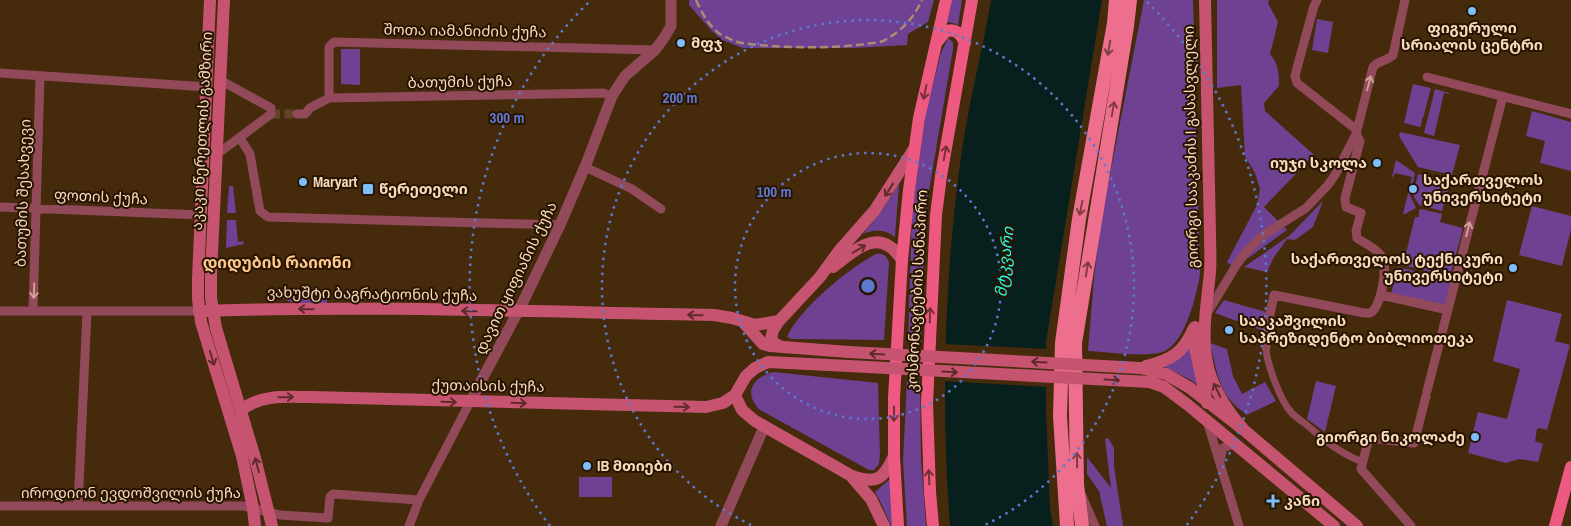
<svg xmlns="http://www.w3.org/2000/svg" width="1571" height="526" font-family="'Archivo Narrow','Noto Sans Georgian',sans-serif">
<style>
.green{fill:#6e4193}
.water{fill:#07201e}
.pier{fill:#452b0c}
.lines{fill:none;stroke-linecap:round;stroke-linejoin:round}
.minor-tunnel{stroke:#604527;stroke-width:9;stroke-dasharray:9 4.5;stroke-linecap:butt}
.pedestrian{stroke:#924a5b;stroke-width:7}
.minor{stroke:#924a5b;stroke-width:9}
.tertiary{stroke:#924a5b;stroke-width:11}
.secondary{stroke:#c65471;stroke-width:12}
.primary{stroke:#ee5982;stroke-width:12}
.trunk{stroke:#ee6e8e;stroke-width:14}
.rail{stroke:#a88d70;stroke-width:2.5;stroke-dasharray:8 4;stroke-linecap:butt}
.secondary-bridge{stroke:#c65471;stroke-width:12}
.oneway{stroke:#813c40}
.oneway2{stroke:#cea096}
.oneway3{stroke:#773034}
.oneway4{stroke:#5f2a28}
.ring{fill:none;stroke:#5e78d0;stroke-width:2.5;stroke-dasharray:2.5 5}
.poi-dot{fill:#7cbef9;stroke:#281400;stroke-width:2}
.labels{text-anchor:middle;stroke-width:4;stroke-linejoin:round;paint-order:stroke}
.poi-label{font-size:15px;font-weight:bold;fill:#f6dabe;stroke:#281400;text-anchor:start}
.street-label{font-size:15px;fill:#f6dabe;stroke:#281400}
.neighbourhood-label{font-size:16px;font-weight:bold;fill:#fec78d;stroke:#281400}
.water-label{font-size:16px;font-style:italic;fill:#23f8e9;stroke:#281400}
.centre{fill:#5e78d0;stroke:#281400;stroke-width:2.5}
.ring-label{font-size:15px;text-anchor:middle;font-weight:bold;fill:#5e78d0;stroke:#281400;stroke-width:4;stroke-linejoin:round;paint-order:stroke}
</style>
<rect width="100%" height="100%" fill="#452b0c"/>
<path class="green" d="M689,0H934L928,22L908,34L907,45L854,48H743L722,40L711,30L689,5Z
M952,0H962L958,25L950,22L946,23Z
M1144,0H1193L1200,275C1196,296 1186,340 1165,351C1149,358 1107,352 1088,351L1094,278L1101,220Z
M1217,0H1269L1268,3L1278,22L1270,54C1279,64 1279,74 1279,86L1264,103L1265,111L1314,155L1264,207L1287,230L1240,264L1236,269L1227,262L1257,205L1260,189L1255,173L1245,156L1241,85L1217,88Z
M1317,19L1333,22L1328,53L1312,50Z
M948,38L953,42V49L925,214L921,342H908L912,211L926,111L941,53Z
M341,49H360V85L341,84Z
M1413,84L1431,88L1423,118H1422L1421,126L1420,127L1404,123Z
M1435,89L1449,93V94L1444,93L1434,136L1424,133Z
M1532,111L1571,122V171L1540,163L1545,141L1526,136Z
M1400,132L1460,145L1452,175L1418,167L1399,136Z
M1396,160L1415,173L1410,195L1416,208L1405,214H1403L1412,177L1395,173L1393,177H1392Z
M1418,174L1450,182L1442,211L1419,205L1413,195Z
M899,184L895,237C884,229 875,229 863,234L883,209Z
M229,186H233L236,213H227Z
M1323,201L1313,227L1295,240L1287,239L1274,257L1267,272L1244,267L1289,236Z
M1532,206L1571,216V229L1562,266L1519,255Z
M1421,209L1442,214L1440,222L1463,228L1450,277L1403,265L1415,217H1419V210Z
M227,220H236L238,242L243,241L244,244L226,248Z
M876,254C883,253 886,255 889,262L884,340L792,339L787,337C798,310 850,267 876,254Z
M1398,267L1452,280L1446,307L1391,294Z
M279,290L295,298L327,299V305C310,304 287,308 277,291Z
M1224,300L1266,312L1261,330L1215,313Z
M1507,300L1562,314L1555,341L1570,345L1547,430L1540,428L1537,429L1535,441L1543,444L1538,462L1519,459L1506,463L1468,453L1478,412L1507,419L1520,369L1493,361Z
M1210,343L1227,349L1233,376L1242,394L1265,382L1276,401L1247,415C1242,411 1236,407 1232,402C1218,387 1215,363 1210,343Z
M1191,345L1202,389L1191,380L1163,366Z
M774,372L878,383L880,455L879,464L874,470H869L760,410C743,393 752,377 774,372Z
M907,380H920L921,458L926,526H907L903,461Z
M1316,381L1336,386L1325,432L1307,419Z
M1108,438L1114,448V466L1123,526H1107L1099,491L1087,474V457L1111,488L1105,439Z
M579,477H612V497H579Z
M890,479L893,526H891L882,505L875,492Z"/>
<path class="water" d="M991,0H1102L1046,342V410L1050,508L1053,526H950C941,405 944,284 960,164C967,109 982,54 991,0Z"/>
<path class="pier" d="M943,344L1048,349L1049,387L942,381Z"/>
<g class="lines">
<path class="minor-tunnel" d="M271,114H297"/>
<path class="pedestrian" d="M1266,347C1266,362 1280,399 1290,411C1295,417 1302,421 1308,426C1325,441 1341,454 1363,462"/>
<path class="minor" d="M1317,0L1314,6L1297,68L1295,76L1297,83L1357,130
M0,73L207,87
M1427,77L1571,114
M220,80L271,108
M329,98V47L334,42L655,50
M297,114H305L310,108L329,98L603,93L612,96
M240,138L250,154L260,211L268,217L560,225
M216,155L271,114
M585,167L632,189L661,209
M0,207L201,215
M1381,295L1448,310
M0,311H199
M33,311L40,76
M1206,315L1237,264L1246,252L1262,236L1306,208L1328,185L1335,175L1356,134L1373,67C1378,60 1388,61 1393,55L1405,0
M1266,347V333L1274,295L1364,313H1370C1381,308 1388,267 1382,257C1377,248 1365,244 1357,238L1356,231L1361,213L1346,207L1345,198L1360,141L1356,134
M1427,391L1503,96
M1207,421L1239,526
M1220,461L1223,448L1230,445H1237
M1082,496L1095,526
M0,506H243L280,515L328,518L330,497L333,494L419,500
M78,506L87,312
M409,526L419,500L470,402
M1411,526L1361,469L1369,438L1414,443L1426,396"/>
<path class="tertiary" d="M470,402L522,304L560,225L587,162L612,96L625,76L655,50L664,38L671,26V0
M721,526L764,427"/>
<path class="secondary" d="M210,0L198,279V299L201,322L242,456L253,508L255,526
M224,0L211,274V298L216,328L255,458L272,526
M1205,0L1210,233C1210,246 1211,259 1210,272C1207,304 1200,339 1209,371C1216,394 1229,413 1244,430
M833,267C858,248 880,226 902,260
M199,311C370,305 543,312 714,315L732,318L755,325L779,321
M744,323L763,344L770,346L849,352
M1195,327V348L1207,403
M782,347L774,343L771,339L773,330L779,321L820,277L839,251L875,210L914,149
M1146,366C1172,360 1183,353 1194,328
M1140,368L1166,374L1190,388L1244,430L1357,526
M1150,382L1164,387L1188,405L1334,526
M735,395L742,410L755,421L850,475C876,485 883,480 894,456
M241,410C262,394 286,397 311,397L706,407L723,403L735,395L746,376L755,368L768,362L849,366
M852,477L871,499L884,526"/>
<path class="primary" d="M937,42L945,32C955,27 961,34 965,43
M898,526L894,456V398L902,260L909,190L919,118L946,0
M933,526L930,492L927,403L936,215L941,176L972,0
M1555,526L1571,467"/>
<path class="trunk" d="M1067,526L1060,416L1062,343L1079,219L1114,23L1116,0
M1082,526L1077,484L1075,343L1127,26L1130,0"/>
<path class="rail" d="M696,0C702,13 708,25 720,34C726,37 735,42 742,43C777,48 829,49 865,44C871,43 878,43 883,41C902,31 913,19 922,0"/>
<path class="secondary-bridge" d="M849,352L1140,368
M849,366L1150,382"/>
</g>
<defs><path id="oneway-shaft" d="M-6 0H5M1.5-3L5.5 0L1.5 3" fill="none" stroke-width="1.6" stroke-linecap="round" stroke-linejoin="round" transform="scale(1.25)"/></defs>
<g class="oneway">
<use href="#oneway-shaft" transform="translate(1109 48) rotate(100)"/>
<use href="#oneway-shaft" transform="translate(1113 109) rotate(-80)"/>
<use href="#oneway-shaft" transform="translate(1081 208) rotate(101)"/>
<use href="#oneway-shaft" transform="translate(1087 269) rotate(-81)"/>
<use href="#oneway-shaft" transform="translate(1077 460) rotate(-91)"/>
</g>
<g class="oneway2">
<use href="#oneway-shaft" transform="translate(1369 83) rotate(-75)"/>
<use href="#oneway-shaft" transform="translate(1468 229) rotate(-76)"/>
<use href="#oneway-shaft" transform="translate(34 291) rotate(92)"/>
</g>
<g class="oneway3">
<use href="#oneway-shaft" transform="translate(925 92) rotate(102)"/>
<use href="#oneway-shaft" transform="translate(945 153) rotate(-80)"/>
<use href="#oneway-shaft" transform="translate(930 315) rotate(-88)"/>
<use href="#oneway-shaft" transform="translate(894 414) rotate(90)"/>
<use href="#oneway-shaft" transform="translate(929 477) rotate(-93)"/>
</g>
<g class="oneway4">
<use href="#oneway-shaft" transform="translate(889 190) rotate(122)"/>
<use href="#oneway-shaft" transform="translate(859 249) rotate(-30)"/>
<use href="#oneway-shaft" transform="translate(306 309) rotate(-179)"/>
<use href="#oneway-shaft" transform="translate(469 311) rotate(-179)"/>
<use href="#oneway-shaft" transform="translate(695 315) rotate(-179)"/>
<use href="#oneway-shaft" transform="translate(877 354) rotate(-177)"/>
<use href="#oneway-shaft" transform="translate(212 358) rotate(73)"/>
<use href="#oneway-shaft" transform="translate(1039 362) rotate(-177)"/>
<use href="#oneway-shaft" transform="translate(950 372) rotate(3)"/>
<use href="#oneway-shaft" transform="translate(1112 380) rotate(3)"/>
<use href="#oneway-shaft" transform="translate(1217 390) rotate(-116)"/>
<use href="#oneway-shaft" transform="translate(286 397) rotate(-1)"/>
<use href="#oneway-shaft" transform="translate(449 402) rotate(2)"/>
<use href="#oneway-shaft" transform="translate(519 403) rotate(2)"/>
<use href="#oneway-shaft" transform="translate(682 407) rotate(1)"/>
<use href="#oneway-shaft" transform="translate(257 465) rotate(-105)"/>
</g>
<g class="ring">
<circle cx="868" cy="286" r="133"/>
<path d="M751 525A266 266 0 1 1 985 525"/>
<path d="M550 526A398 398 0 0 1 589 2M1147 2A398 398 0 0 1 1186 526"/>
</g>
<g class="poi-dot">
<circle cx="1472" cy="11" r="5"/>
<circle cx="681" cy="43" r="5"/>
<circle cx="1377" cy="163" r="5"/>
<circle cx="303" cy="182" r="5"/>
<rect x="362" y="183" width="12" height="12" rx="2.5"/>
<circle cx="1413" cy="189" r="5"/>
<circle cx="1513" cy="268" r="5"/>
<circle cx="1229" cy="330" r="5"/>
<circle cx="1475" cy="437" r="5"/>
<circle cx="587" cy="466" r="5"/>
<path d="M1270.5 493.5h5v5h5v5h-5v5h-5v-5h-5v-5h5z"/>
</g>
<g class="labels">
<g class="poi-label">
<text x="1472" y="33" text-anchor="middle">ფიგურული<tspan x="1472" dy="17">სრიალის ცენტრი</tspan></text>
<text x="691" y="48">მფჯ</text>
<text x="1367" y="168" text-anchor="end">იუჯი სკოლა</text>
<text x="1423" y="185">საქართველოს<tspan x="1423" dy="17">უნივერსიტეტი</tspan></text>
<text x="313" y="187">Maryart</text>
<text x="379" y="194">წერეთელი</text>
<text x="1503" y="264" text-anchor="end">საქართველოს ტექნიკური<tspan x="1503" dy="17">უნივერსიტეტი</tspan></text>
<text x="1239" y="326">სააკაშვილის<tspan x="1239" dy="17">საპრეზიდენტო ბიბლიოთეკა</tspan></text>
<text x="1465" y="442" text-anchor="end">გიორგი ნიკოლაძე</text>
<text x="597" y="471">IB მთიები</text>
<text x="1284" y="506">კანი</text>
</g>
<g class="street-label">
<text transform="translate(465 31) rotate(1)" y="5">შოთა იამანიძის ქუჩა</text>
<text transform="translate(460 82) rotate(-1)" y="5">ბათუმის ქუჩა</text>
<text transform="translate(202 131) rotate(-87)" y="5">აკაკი წერეთლის გამზირი</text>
<text transform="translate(1191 147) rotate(-91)" y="5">გიორგი სააკაძის I გასასვლელი</text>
<text transform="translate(23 193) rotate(-88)" y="5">ბათუმის შესახვევი</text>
<text transform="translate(101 197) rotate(3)" y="5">ფოთის ქუჩა</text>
<text transform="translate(516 278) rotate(-64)" y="5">დავით ყიფიანის ქუჩა</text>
<text transform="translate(917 291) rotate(-87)" y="5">კოსმონავტების სანაპირო</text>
<text transform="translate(372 294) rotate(1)" y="5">ვახუშტი ბაგრატიონის ქუჩა</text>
<text transform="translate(488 386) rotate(1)" y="5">ქუთაისის ქუჩა</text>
<text x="131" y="498">იროდიონ ევდოშვილის ქუჩა</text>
</g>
<g class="neighbourhood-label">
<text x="277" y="268">დიდუბის რაიონი</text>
</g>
<g class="water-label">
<text transform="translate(1004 262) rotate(-84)" y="6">მტკვარი</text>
</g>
</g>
<circle cx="868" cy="286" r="8" class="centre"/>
<g class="ring-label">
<text x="680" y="103">200 m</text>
<text x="507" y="123">300 m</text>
<text x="774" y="197">100 m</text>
</g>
</svg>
